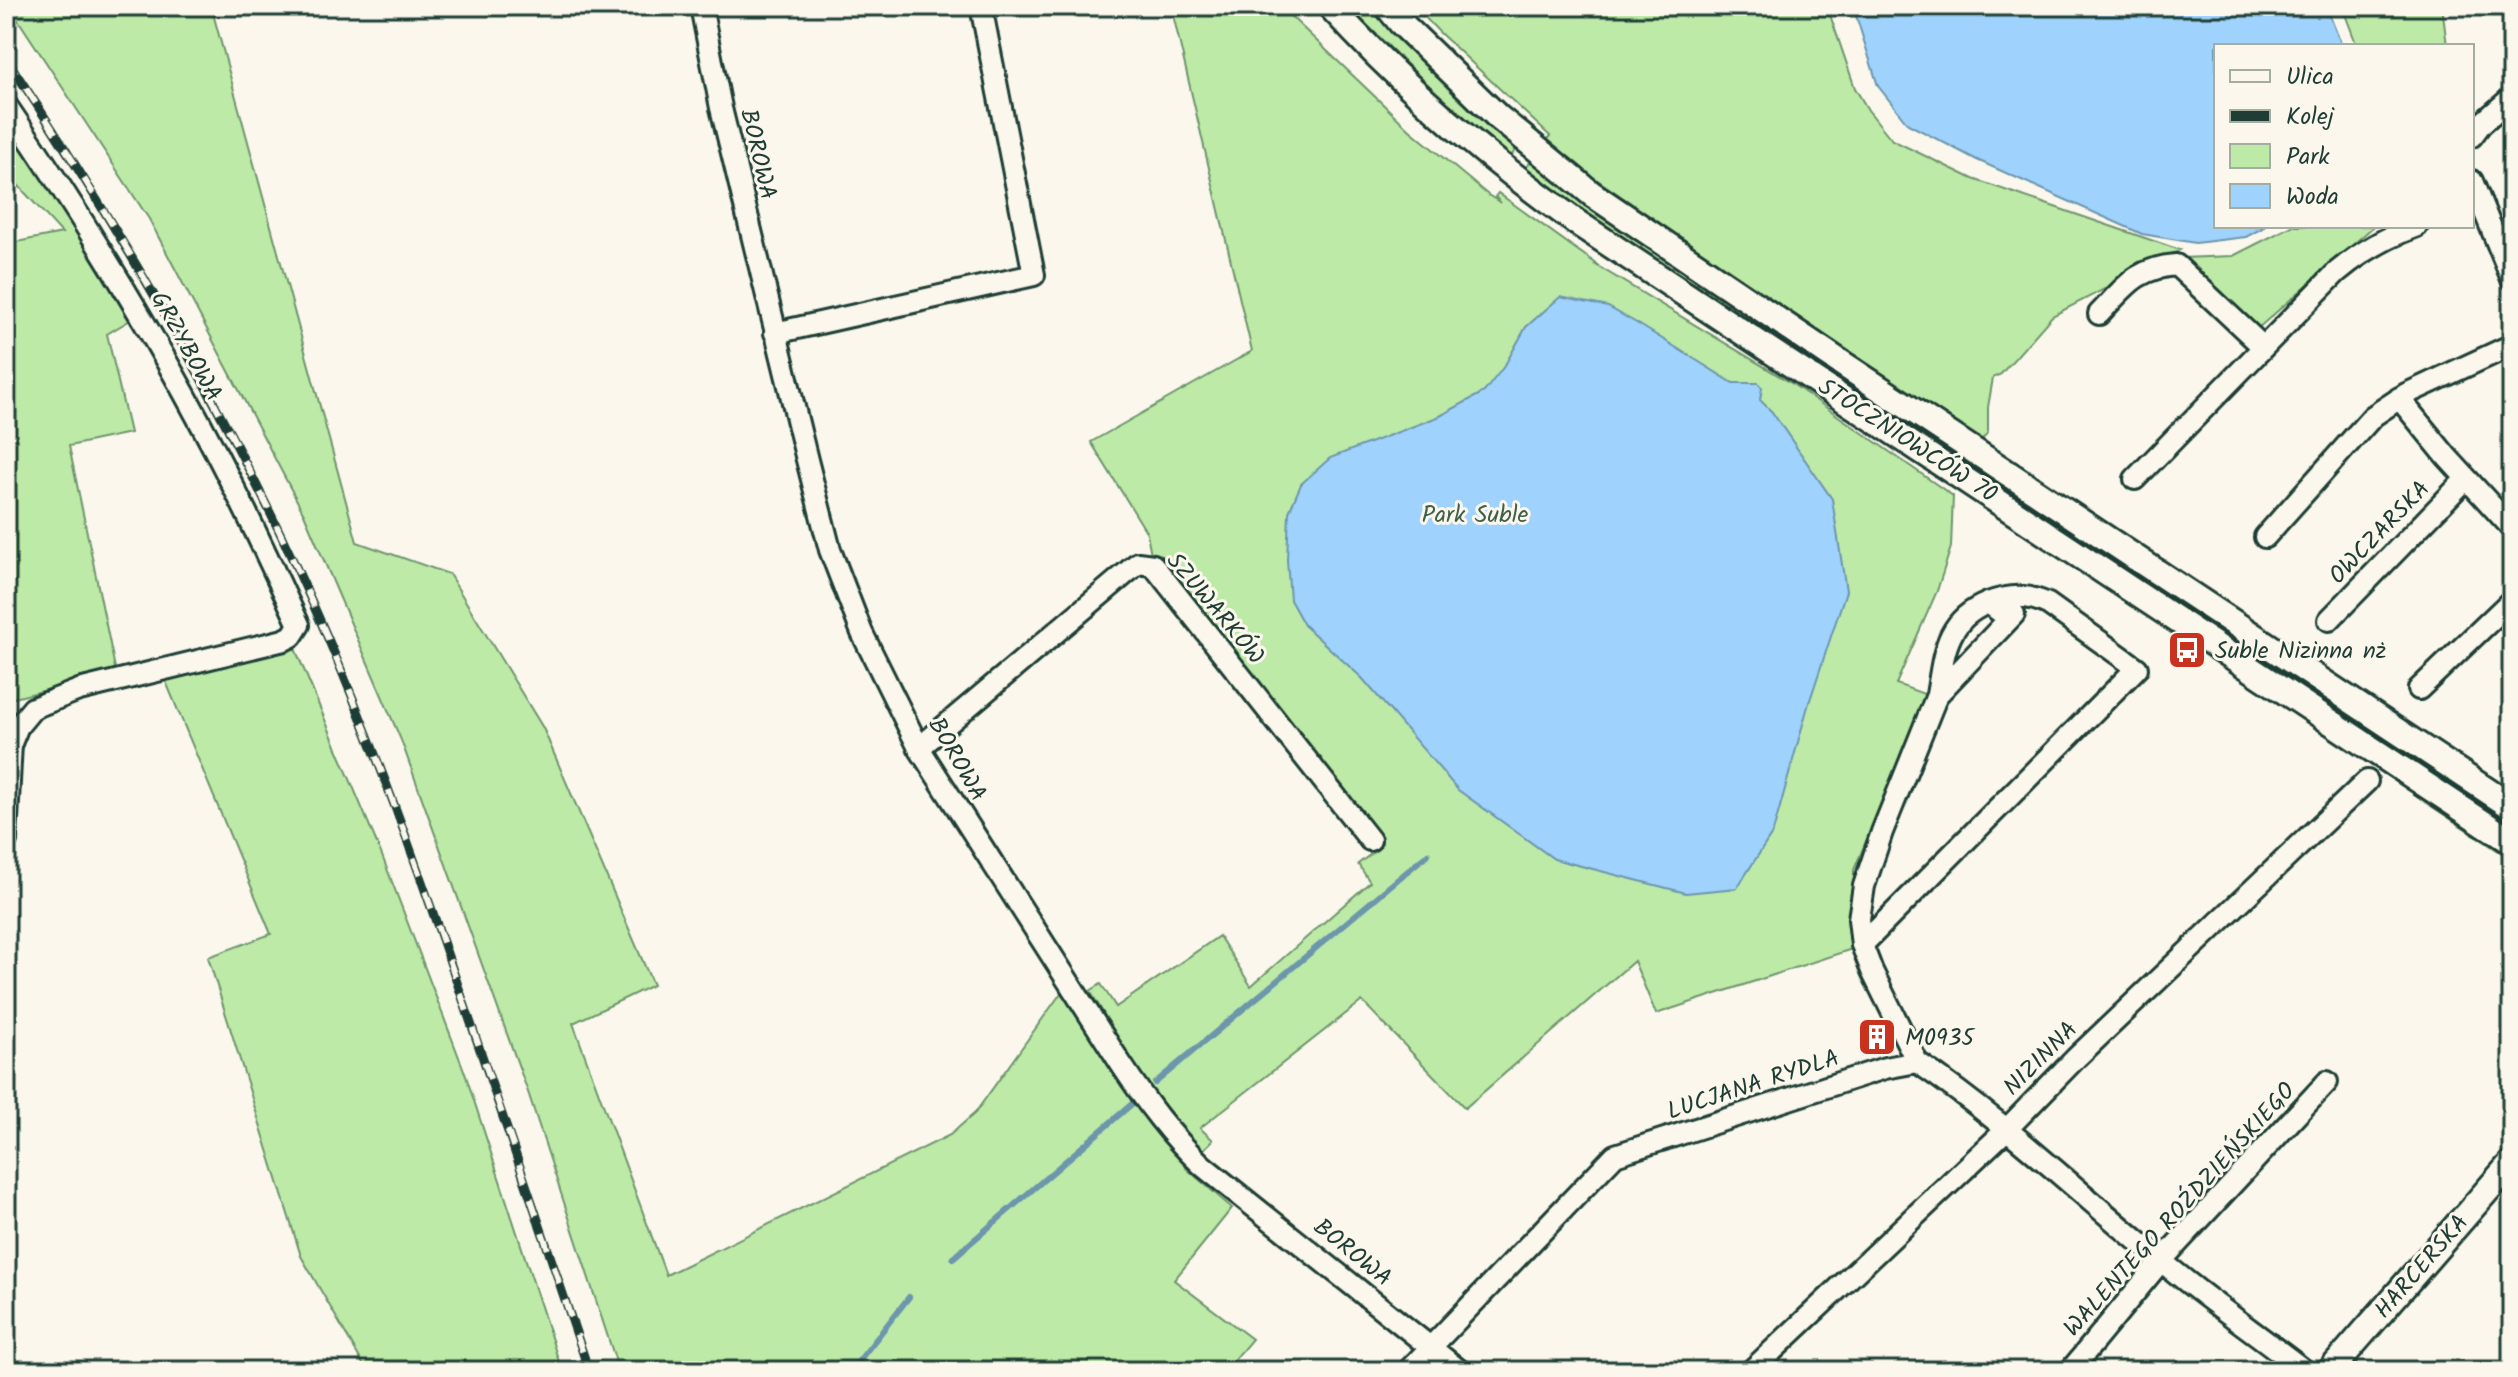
<svg xmlns="http://www.w3.org/2000/svg" width="2518" height="1377" font-family="Kalam,sans-serif">
<style>
.green{fill:#beeaa7;stroke:#6e946e;stroke-width:2}
.water{fill:#9fd2fc;stroke:#6c96ac;stroke-width:2}
.lines{fill:none;stroke-linecap:round;stroke-linejoin:round}
.stream{stroke:#6c96ac;stroke-width:6}
.minor-casing{stroke:#1f3d34;stroke-width:26}
.tertiary-casing{stroke:#1f3d34;stroke-width:30}
.minor{stroke:#fbf7ec;stroke-width:20}
.tertiary{stroke:#fbf7ec;stroke-width:24}
.rail-casing{stroke:#1f3d34;stroke-width:9}
.rail{stroke:#fbf7ec;stroke-width:6;stroke-dasharray:18;stroke-linecap:butt}
.labels{text-anchor:middle;stroke-width:6;stroke-linejoin:round;paint-order:stroke}
.street-label{font-size:24px;fill:#1f3d34;stroke:#fbf7ec}
.park-label{font-size:24px;fill:#3f604b;stroke:#fbf7ec}
.poi-label{font-size:24px;fill:#1f3d34;stroke:#fbf7ec;text-anchor:start}
</style>
<rect width="100%" height="100%" fill="#fbf7ec"/>
<filter id="ink" filterUnits="userSpaceOnUse"><feTurbulence type="fractalNoise" baseFrequency=".0125" numOctaves="2"/><feDisplacementMap in="SourceGraphic" scale="16" xChannelSelector="R" yChannelSelector="G"/><feConvolveMatrix kernelMatrix="1 2 1 2 8 2 1 2 1" color-interpolation-filters="sRGB"/></filter>
<g filter="url(#ink)">
<path class="green" d="M9,6H211L357,542L449,574L543,728L653,985L573,1023L666,1275L950,1135L975,1113L1061,993L1082,1015L1189,1164L1186,1168L1232,1208L1174,1280L1252,1339L1225,1371H619L529,1095L401,740L304,514L149,219Z
M1171,6H1280L1410,130L1488,195L1501,203L1495,197L1498,193L1598,265H1596L1791,383L1953,496L1951,547L1937,591L1896,684L1927,695L1854,870L1852,949L1656,1014L1634,961L1465,1108L1362,1001L1200,1128L1213,1140L1202,1151C1155,1104 1124,1047 1090,991L1101,984L1116,1007L1219,936L1251,986L1370,882L1358,864L1379,848L1153,565L1147,533L1091,442L1252,351Z
M1348,6H1370L1517,149L1509,158L1451,108Z
M1414,6H1827L1855,88L1868,110L1892,140L1973,179L2180,250L2052,316L2001,374L1993,378L1988,407V432L1981,441L1801,321L1544,143L1550,136L1440,33Z
M2342,6H2442L2447,46H2357Z
M6,127L50,189L132,319L107,334L130,433L69,446L116,673L6,700V244L62,233L6,172Z
M1531,161L1588,204L1971,462L1968,467L1579,209L1524,170Z
M2292,226H2374L2256,330L2182,258L2233,256Z
M1983,470L2183,602L2180,607L1980,474Z
M2193,609L2388,739L2386,744L2190,614Z
M294,646L381,853L465,1073L562,1371H367L301,1256L208,957L271,934L164,677Z
M2404,748L2503,815L2501,820L2401,753Z
M2383,770L2512,854V860L2425,802Z"/>
<path class="water" d="M1853,6H2326L2342,46H2216V226H2266L2246,237L2195,243L2142,234L1977,160L1908,124L1878,86Z
M1560,297L1608,307L1640,325L1733,383H1758L1762,388L1760,400L1772,412L1832,499L1846,591L1808,706L1773,832L1737,888L1686,893L1554,859L1458,790L1362,678L1304,625L1290,600L1287,560L1289,512L1301,484L1330,458L1440,416L1484,392L1505,365L1526,327Z"/>
<g class="lines">
<path class="stream" d="M1155,1083L1428,854
M953,1258L1133,1103
M851,1371L909,1297"/>
<defs>
<path id="minor" d="M701,6L721,108L807,460L830,550L862,633L919,748L1121,1064C1146,1102 1170,1135 1203,1166L1460,1371
M6,105C89,226 165,351 231,482C255,529 277,577 299,625L292,636L284,640L79,690L33,708L18,726L11,743L6,840
M2472,136L2481,124L2512,97
M2472,181L2512,279
M2099,314C2125,287 2136,268 2176,265L2262,346
M775,333L1034,275L981,6
M2399,398L2447,457L2512,528
M2135,479L2337,272C2362,251 2386,237 2417,226
M2265,537L2373,416L2406,394L2512,345
M2329,620L2466,479
M2419,689L2512,600
M1937,695C1944,654 1945,620 1988,603
M919,748L1138,563L1153,565L1370,840
M1862,945L1859,919L1864,886L1882,832L1937,695L2014,614
M1917,1062L1872,971L1862,945L2137,668L2048,604C2027,594 2010,595 1988,603L2003,614L2006,622
M1408,1371L1615,1155L1885,1068L1917,1062C2003,1120 2079,1193 2159,1259C2206,1299 2256,1333 2305,1371
M1751,1371L2006,1130L2076,1058L2367,781
M2070,1371L2161,1261L2327,1082"/>
<path id="tertiary" d="M1330,6C1403,87 1487,158 1576,222L2512,842
M1387,6L1401,23L1498,117L1592,194L1837,360L2512,807
M2330,1371L2512,1162"/>
</defs>
<use href="#minor" class="minor-casing"/>
<use href="#tertiary" class="tertiary-casing"/>
<use href="#minor" class="minor"/>
<use href="#tertiary" class="tertiary"/>
<defs>
<path id="rail" d="M6,58C128,241 239,432 326,634C378,754 421,877 463,1000C506,1124 547,1247 589,1371"/>
</defs>
<use href="#rail" class="rail-casing"/>
<use href="#rail" class="rail"/>
</g>
</g>
<defs>
<symbol id="bus-square" viewBox="-11 -11 22 22"><rect x="-9" y="-9" width="18" height="18" rx="4" fill="#c8321e" stroke="#fbf7ec"/><path d="M-5-6H5V4H4V6H2V4H-2V6H-4V4H-5ZM-3.5-4V0h7V-4ZM-3.5 1.2v1.5H-2V1.2ZM2 1.2v1.5H3.5V1.2Z" fill="#fff"/></symbol>
<symbol id="building-square" viewBox="-11 -11 22 22"><rect x="-9" y="-9" width="18" height="18" rx="4" fill="#c8321e" stroke="#fbf7ec"/><path d="M-4-6H4V6H1V3H-1V6H-4ZM-2.5-4.3h1.7v1.8h-1.7ZM.8-4.3h1.7v1.8H.8ZM-2.5-1h1.7V.8h-1.7ZM.8-1h1.7V.8H.8Z" fill="#fff"/></symbol>
</defs>
<g fill-rule="evenodd">
<use href="#bus-square" x="2165" y="628" width="44" height="44"/>
<use href="#building-square" x="1855" y="1015" width="44" height="44"/>
</g>
<g class="labels">
<g class="street-label">
<text transform="translate(759 154) rotate(77)" y="8">BOROWA</text>
<text transform="translate(187 346) rotate(61)" y="8">GRZYBOWA</text>
<text transform="translate(1908 440) rotate(33)" y="8">STOCZNIOWCÓW 70</text>
<text transform="translate(2379 532) rotate(-46)" y="8">OWCZARSKA</text>
<text transform="translate(1216 608) rotate(50)" y="8">SZUWARKÓW</text>
<text transform="translate(958 759) rotate(60)" y="8">BOROWA</text>
<text transform="translate(2040 1058) rotate(-45)" y="8">NIZINNA</text>
<text transform="translate(1753 1084) rotate(-18)" y="8">LUCJANA RYDLA</text>
<text transform="translate(2179 1209) rotate(-48)" y="8">WALENTEGO ROŹDZIEŃSKIEGO</text>
<text transform="translate(1353 1252) rotate(39)" y="8">BOROWA</text>
<text transform="translate(2421 1266) rotate(-49)" y="8">HARCERSKA</text>
</g>
<g class="park-label">
<text x="1475" y="522">Park Suble</text>
</g>
<g class="poi-label">
<text x="2215" y="658">Suble Nizinna nż</text>
<text x="1905" y="1045">M0935</text>
</g>
</g>
<rect width="2518" height="1377" fill="none" stroke="#fbf7ec" stroke-width="32"/>
<rect x="16" y="16" width="2486" height="1345" fill="none" stroke="#1f3d34" stroke-width="3" filter="url(#ink)"/>
<rect x="2214" y="44" width="260" height="184" fill="#fbf7ec" stroke="#a3ada2" stroke-width="2"/>
<rect x="2230" y="70" width="40" height="12" fill="#fbf7ec" stroke="#a3ada2" stroke-width="2"/>
<text x="2286" y="84" font-size="24" fill="#1f3d34">Ulica</text>
<rect x="2230" y="110" width="40" height="12" fill="#1f3d34" stroke="#a3ada2" stroke-width="2"/>
<text x="2286" y="124" font-size="24" fill="#1f3d34">Kolej</text>
<rect x="2230" y="144" width="40" height="24" fill="#beeaa7" stroke="#a3ada2" stroke-width="2"/>
<text x="2286" y="164" font-size="24" fill="#1f3d34">Park</text>
<rect x="2230" y="184" width="40" height="24" fill="#9fd2fc" stroke="#a3ada2" stroke-width="2"/>
<text x="2286" y="204" font-size="24" fill="#1f3d34">Woda</text>
</svg>
